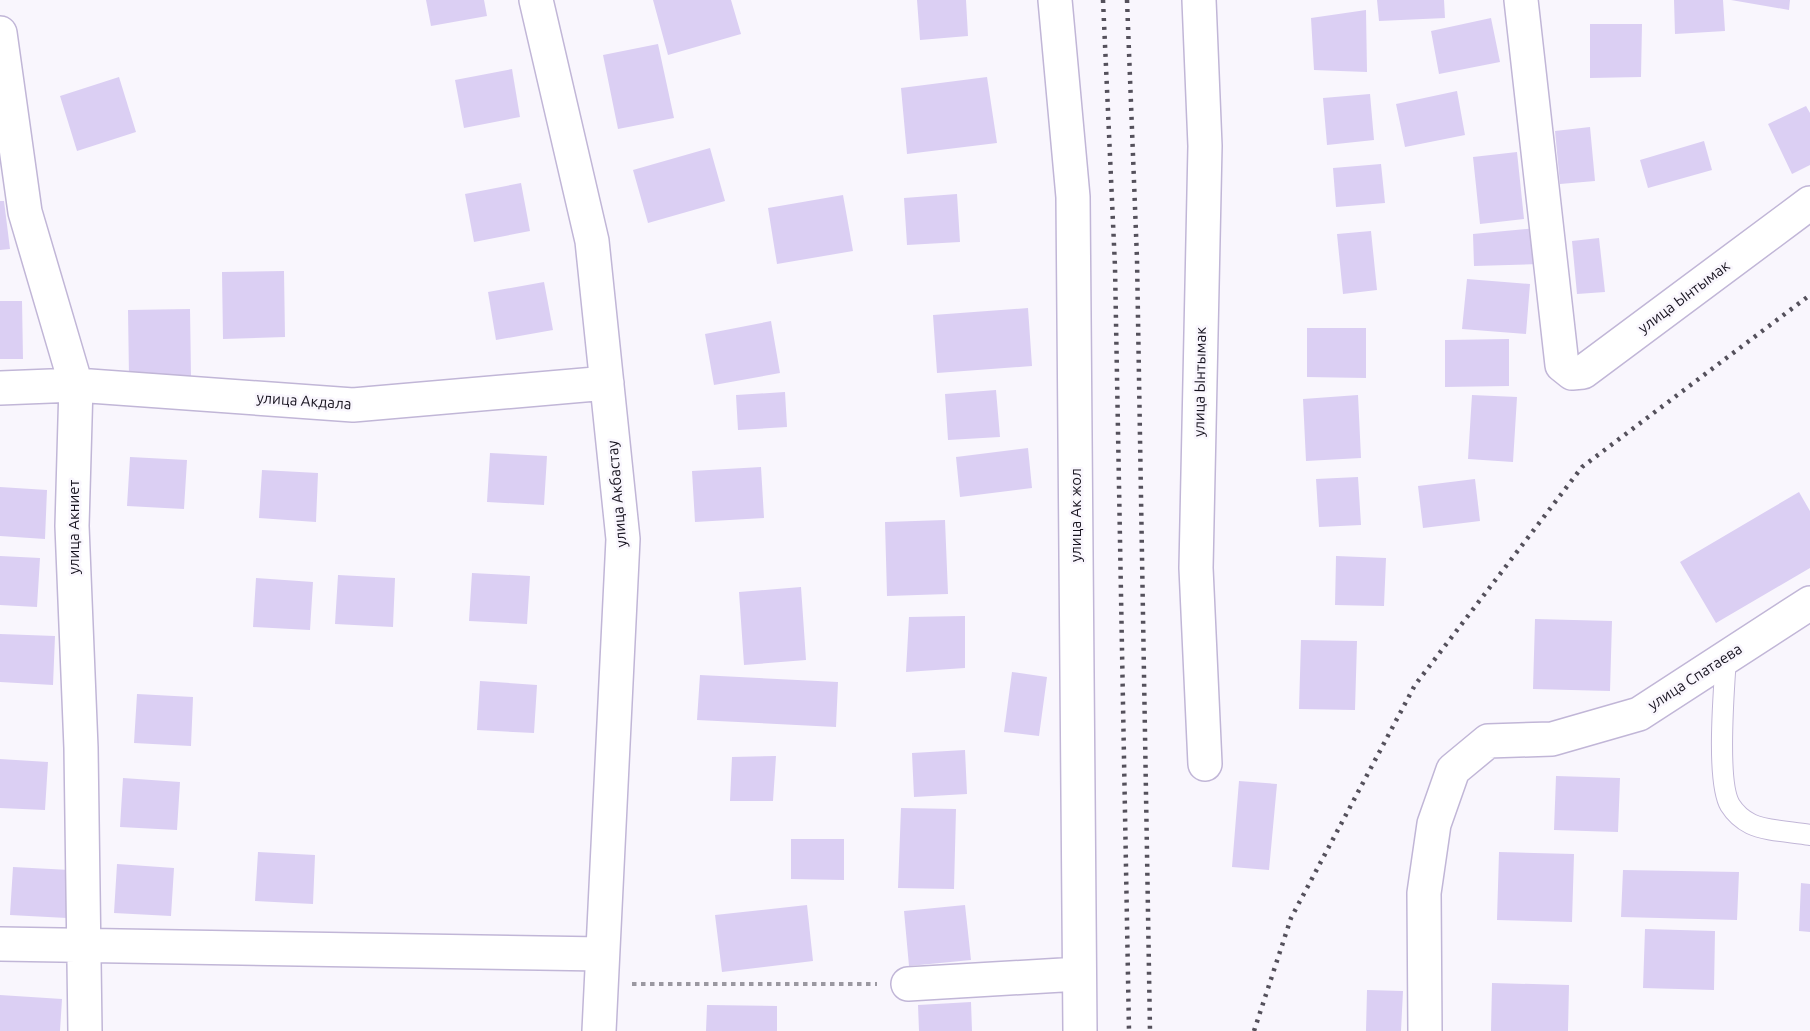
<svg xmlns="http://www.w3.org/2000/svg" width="1810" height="1031" font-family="Ubuntu,sans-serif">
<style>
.building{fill:#dbcff3}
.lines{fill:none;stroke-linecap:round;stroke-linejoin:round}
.service-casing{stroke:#c1b6d7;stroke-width:22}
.minor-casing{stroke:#c1b6d7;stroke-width:36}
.path{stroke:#9b98a1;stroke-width:4;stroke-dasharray:4.5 4.5;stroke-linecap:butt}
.service{stroke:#fff;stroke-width:20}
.minor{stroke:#fff;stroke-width:33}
.rail{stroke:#54505b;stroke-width:4.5;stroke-dasharray:3 6;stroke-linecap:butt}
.labels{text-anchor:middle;stroke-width:5;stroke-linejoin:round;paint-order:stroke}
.street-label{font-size:15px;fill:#16121e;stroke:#f9f6fd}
</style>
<rect width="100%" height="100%" fill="#f9f6fd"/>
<path class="building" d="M426,0H484L487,16L431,26Z
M653,0H731L741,34L668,55Z
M917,0H966L968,36L920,40Z
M1377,0H1444L1445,18L1379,21Z
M1674,0H1723L1725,31L1675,34Z
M1731,0H1790L1789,10Z
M1366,10L1367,72L1314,70L1311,18Z
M1491,18L1500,62L1439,74L1431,31Z
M1590,24H1642L1641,77L1590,78Z
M658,44L674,118L618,129L603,55Z
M512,69L520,117L464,128L455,80Z
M119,77L136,132L77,151L60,96Z
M987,77L997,143L907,154L901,88Z
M1457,91L1465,135L1405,147L1396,104Z
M1370,94L1374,140L1327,145L1323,98Z
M1806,106L1810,113V165L1792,174L1768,124Z
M1590,127L1595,181L1560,184L1555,131Z
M1704,141L1712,170L1648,188L1640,160Z
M710,148L725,201L648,223L633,170Z
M1517,152L1524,219L1480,224L1473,157Z
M1381,164L1385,203L1336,207L1333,168Z
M521,183L530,231L474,242L465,194Z
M957,194L960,242L907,245L904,198Z
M843,195L853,251L777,264L768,208Z
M0,201H4L10,249L0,250Z
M1537,228L1539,264L1474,266L1473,234Z
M1371,231L1377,290L1343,294L1337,234Z
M1599,238L1605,292L1577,294L1572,241Z
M284,271L285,337L223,339L222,272Z
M1467,279L1530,284L1526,334L1462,329Z
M544,282L553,330L496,340L488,292Z
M0,301H22L23,359H0Z
M1028,308L1032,366L937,373L933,315Z
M190,309L191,376L129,377L128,310Z
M771,321L780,373L714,385L705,334Z
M1307,328H1366V378L1307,377Z
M1509,339V386L1445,387V340Z
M996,390L1000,437L948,440L945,394Z
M785,392L787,427L738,430L736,395Z
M1358,395L1361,458L1306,461L1303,399Z
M1472,395L1517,397L1513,462L1468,459Z
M1028,448L1032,488L960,497L956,457Z
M490,453L547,456L544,505L487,502Z
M130,457L187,460L184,509L127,506Z
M761,467L764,518L695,522L692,471Z
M262,470L318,473L316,522L259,518Z
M1358,477L1361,525L1319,527L1316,479Z
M1475,479L1480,521L1423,528L1418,486Z
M0,487L47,490L45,539L0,536Z
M1799,492L1810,511V568L1716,623L1680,562Z
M945,520L948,594L887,596L885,522Z
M0,556L40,558L37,607L0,605Z
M1336,556L1386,558L1384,606L1335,605Z
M472,573L530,576L527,624L469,621Z
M338,575L395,578L393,627L335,624Z
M256,578L313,582L310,630L253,627Z
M801,587L806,660L744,665L739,592Z
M965,616V668L906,672L909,617Z
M1535,619L1612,621L1610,691L1533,689Z
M0,634L55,636L53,685L0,682Z
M1301,640L1357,641L1355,710L1299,709Z
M1012,672L1047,677L1039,736L1004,732Z
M700,675L838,682L836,727L697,720Z
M480,681L537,685L534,733L477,730Z
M137,694L193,697L191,746L134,743Z
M965,750L967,794L914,797L912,753Z
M776,756L773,801H730L732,757Z
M0,759L48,762L45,810L0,808Z
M1556,776L1620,778L1618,832L1554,830Z
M123,778L180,782L177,830L120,827Z
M1239,781L1277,784L1269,870L1232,867Z
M901,808L956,809L954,889L898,888Z
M791,839H844V880L791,879Z
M258,852L315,855L313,904L255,901Z
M1499,852L1574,854L1572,922L1497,920Z
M117,864L174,868L171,916L114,913Z
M13,867L70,870L67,918L10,915Z
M1623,870L1739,872L1737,920L1621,917Z
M1801,883L1810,884V932L1799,931Z
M807,905L813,961L722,972L715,915Z
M965,905L971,960L909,966L904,911Z
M1645,929L1715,931L1714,990L1643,988Z
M1492,983L1569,985L1568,1031H1491Z
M1367,990L1403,991L1401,1031H1366Z
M0,995L62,999L60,1031H0Z
M971,1002L972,1031H919L918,1005Z
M707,1005L777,1006V1031H706Z"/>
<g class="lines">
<defs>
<path id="service" d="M1726,658C1724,689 1716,781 1730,805C1735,813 1743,820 1751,824C1765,831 1794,832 1810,835"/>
<path id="minor" d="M536,0L592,241L623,539L599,1031
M1055,0L1073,197L1080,1031
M1199,0L1205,146L1196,568L1205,764
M1521,0L1562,365L1572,373L1583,372L1810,203
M0,33L25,212L76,385L72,526L81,748L85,1031
M0,388L76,385L353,405L607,383
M0,944L602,954
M908,984L1079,974
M1425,1031L1424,893L1434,824L1453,770L1488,741L1552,739L1639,714L1810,603"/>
</defs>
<use href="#service" class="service-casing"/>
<use href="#minor" class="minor-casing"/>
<path class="path" d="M632,984H877"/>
<use href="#service" class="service"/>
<use href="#minor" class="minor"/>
<path class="rail" d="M1103,0L1115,267L1129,1031
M1127,0L1137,259L1150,1031
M1254,1031L1291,918L1415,685L1582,467L1810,295"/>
</g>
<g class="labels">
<g class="street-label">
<text transform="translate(1684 297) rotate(-37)" y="5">улица Ынтымак</text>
<text transform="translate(1200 382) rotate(-89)" y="5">улица Ынтымак</text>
<text transform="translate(304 401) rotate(4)" y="5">улица Акдала</text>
<text transform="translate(617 494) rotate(-95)" y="5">улица Акбастау</text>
<text transform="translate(1076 515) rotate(-90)" y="5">улица Ак жол</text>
<text transform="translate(74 527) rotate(-90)" y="5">улица Акниет</text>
<text transform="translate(1695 677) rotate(-33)" y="5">улица Спатаева</text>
</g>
</g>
</svg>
